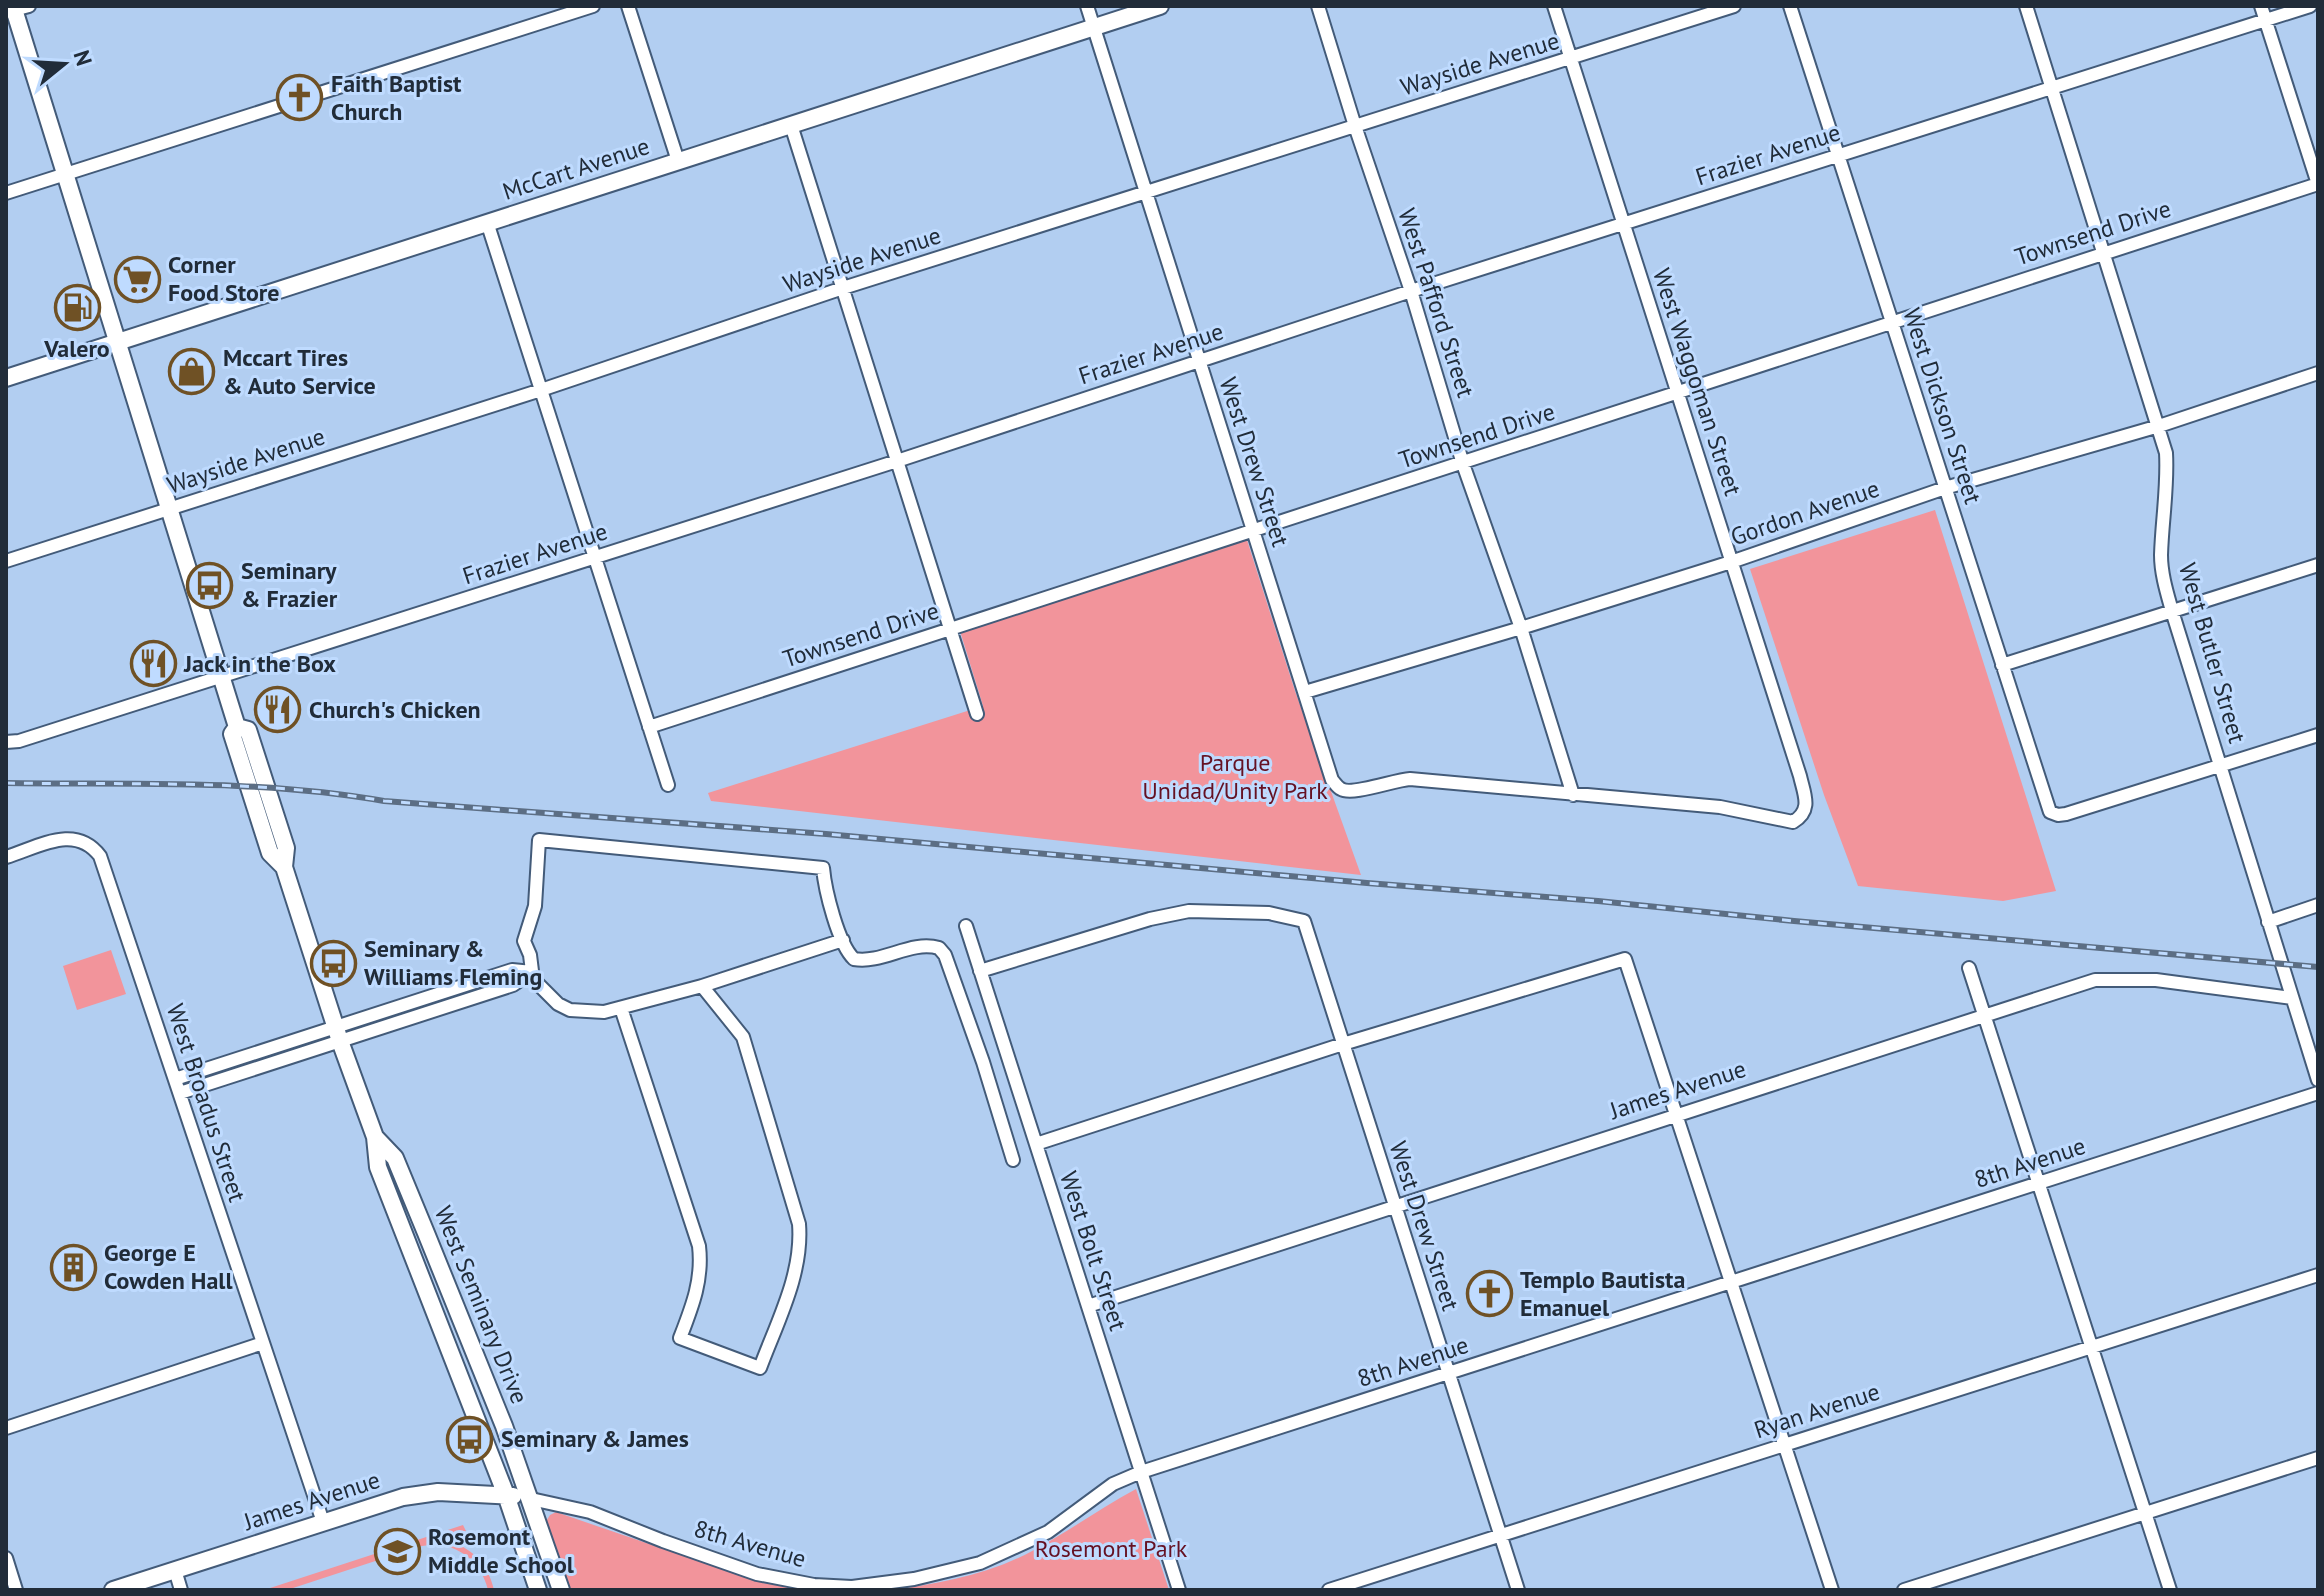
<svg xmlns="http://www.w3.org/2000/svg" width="2324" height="1596" font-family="'PT Sans',sans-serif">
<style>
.green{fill:#f2949b}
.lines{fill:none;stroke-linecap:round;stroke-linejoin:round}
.minor-casing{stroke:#435b79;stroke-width:16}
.major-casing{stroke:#435b79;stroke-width:20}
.minor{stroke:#fff;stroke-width:12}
.major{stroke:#fff;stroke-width:16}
.rail-casing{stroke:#5c6e84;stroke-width:6}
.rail{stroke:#bfdbff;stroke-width:3;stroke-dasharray:9;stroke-linecap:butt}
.labels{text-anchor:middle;stroke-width:6;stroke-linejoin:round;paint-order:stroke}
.street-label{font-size:24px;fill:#212c39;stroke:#bfdbff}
.poi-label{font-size:24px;font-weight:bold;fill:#212c39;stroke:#bfdbff;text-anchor:start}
.park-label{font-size:24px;fill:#651123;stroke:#bfdbff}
</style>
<rect width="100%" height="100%" fill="#b2cef1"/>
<path class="green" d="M1935,510L2056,891L2003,901L1858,886L1824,795L1750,569Z
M1247,540L1295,691L1361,875L711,801L708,793L983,706L960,631Z
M111,950L126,994L77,1010L63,966Z
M1136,1489L1169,1590H891C939,1584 991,1574 1034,1550C1069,1531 1101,1508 1136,1489Z
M556,1512L763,1583L836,1590H568L545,1523L550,1515Z
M463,1525L466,1531L444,1539C471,1547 488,1563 494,1590H488C480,1557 451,1539 418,1547L287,1590H264Z"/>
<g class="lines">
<defs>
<path id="minor" d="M628,6L678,161
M1087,6L1332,780C1335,783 1337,787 1341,789C1352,796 1394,780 1410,779L1720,807L1793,822C1813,810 1804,794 1800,776L1554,6
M1318,6L1355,126L1411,291L1463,464L1521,628L1573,795
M1790,6L2050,812L2058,815L2066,814L2318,735
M2026,6L2166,453C2168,487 2162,521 2161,555C2161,574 2167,593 2172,611L2318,1080
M2261,6L2318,184
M6,12L29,6
M791,125L977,714
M6,193L593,6
M487,222L668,785
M6,561L541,390L843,288L1734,6
M2002,665L2318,565
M1305,692L1521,628L1731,562L1945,488L2159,426L2318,373
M649,727L2318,184
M6,742L19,741L897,461L1411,291L2310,6
M6,857C39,847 75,823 100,856L323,1522
M2268,922L2318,905
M966,926L1179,1590
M843,940L702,986L604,1012L570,1010L558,1004L533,979L530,955L524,941L535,906L539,840L823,868C825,890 838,944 854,959C883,964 910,940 939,948L945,955L983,1062L1013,1160
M1969,968L2170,1590
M980,971L1150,919L1189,911L1269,913L1304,921L1518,1590
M621,1008L699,1246C703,1280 692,1307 680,1338L760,1368C777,1322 803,1274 799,1224L743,1037L702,986
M175,1079L512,970L532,972
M180,1093L513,985L532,972
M1036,1144L1343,1044L1625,959L1832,1590
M1088,1306L2095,980H2156L2292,998
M6,1428L263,1343
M531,1499L590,1512L663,1541L757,1574L814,1585L852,1587L914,1579L980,1563L1048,1532L1113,1484L1141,1472L2318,1093
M6,1558L16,1590
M175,1570L181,1590
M1329,1590L2318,1275
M1904,1590L2318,1458"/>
<path id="major" d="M13,6L237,727L232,734L270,853L284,867
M6,378L1160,6
M237,727L248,730L286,848L284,867L340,1041L375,1137L378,1167L506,1495L538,1590
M375,1137L395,1158L426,1233L504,1426L561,1590
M113,1590L403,1497L438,1492L513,1496"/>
</defs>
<use href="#minor" class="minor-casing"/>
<use href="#major" class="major-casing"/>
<use href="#minor" class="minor"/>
<use href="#major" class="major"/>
<defs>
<path id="rail" d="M6,783C131,785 260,779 384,801L826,834L1367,883L1598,901L1794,921L2318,967"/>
</defs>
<use href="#rail" class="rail-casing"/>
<use href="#rail" class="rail"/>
</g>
<defs>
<symbol id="church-ring" viewBox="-11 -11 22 22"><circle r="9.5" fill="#bfdbff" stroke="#6f5125" stroke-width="1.5"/><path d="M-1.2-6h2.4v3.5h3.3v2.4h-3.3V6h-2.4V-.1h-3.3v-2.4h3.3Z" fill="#6f5125"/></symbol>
<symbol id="supermarket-ring" viewBox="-11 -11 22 22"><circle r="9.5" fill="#bfdbff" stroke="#6f5125" stroke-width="1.5"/><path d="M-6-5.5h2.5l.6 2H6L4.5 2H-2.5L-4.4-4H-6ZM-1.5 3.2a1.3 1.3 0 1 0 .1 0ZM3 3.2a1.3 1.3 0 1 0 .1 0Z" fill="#6f5125"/></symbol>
<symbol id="fuel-ring" viewBox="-11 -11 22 22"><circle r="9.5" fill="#bfdbff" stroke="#6f5125" stroke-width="1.5"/><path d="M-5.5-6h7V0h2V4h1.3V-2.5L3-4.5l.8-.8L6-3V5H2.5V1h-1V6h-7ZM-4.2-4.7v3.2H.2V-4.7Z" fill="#6f5125"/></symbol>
<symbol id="shop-ring" viewBox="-11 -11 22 22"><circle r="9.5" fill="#bfdbff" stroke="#6f5125" stroke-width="1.5"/><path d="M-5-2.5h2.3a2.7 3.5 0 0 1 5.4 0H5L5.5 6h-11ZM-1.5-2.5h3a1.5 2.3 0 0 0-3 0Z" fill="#6f5125"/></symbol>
<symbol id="bus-ring" viewBox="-11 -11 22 22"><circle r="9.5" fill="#bfdbff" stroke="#6f5125" stroke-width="1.5"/><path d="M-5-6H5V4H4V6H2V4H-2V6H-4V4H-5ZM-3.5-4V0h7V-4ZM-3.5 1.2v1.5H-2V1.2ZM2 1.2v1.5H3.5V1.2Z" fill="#6f5125"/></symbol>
<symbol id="restaurant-ring" viewBox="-11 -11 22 22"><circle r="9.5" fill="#bfdbff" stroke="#6f5125" stroke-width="1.5"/><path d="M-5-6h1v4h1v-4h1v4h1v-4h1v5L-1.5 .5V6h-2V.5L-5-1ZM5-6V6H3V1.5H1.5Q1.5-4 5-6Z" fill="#6f5125"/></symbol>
<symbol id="building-ring" viewBox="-11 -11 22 22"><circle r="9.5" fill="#bfdbff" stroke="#6f5125" stroke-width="1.5"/><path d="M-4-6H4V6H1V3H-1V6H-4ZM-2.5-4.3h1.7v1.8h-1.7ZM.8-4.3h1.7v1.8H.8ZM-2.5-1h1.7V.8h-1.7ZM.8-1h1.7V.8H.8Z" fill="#6f5125"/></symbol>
<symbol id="school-ring" viewBox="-11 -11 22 22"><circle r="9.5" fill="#bfdbff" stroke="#6f5125" stroke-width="1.5"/><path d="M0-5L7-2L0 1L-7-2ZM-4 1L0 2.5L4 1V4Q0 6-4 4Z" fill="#6f5125"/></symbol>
</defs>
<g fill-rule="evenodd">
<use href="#church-ring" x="274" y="72" width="51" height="51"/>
<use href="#supermarket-ring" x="112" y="254" width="51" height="51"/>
<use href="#fuel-ring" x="52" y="282" width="51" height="51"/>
<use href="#shop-ring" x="166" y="346" width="51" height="51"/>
<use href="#bus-ring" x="184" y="560" width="51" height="51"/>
<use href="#restaurant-ring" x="128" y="638" width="51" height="51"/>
<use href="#restaurant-ring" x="252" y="684" width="51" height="51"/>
<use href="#bus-ring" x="308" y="938" width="51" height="51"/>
<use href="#building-ring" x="48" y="1242" width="51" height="51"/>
<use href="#church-ring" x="1464" y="1268" width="51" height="51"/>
<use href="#bus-ring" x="444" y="1414" width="51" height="51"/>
<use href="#school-ring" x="372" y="1526" width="51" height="51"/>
</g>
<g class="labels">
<g class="street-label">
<text transform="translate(1480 64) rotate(-17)" y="8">Wayside Avenue</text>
<text transform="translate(1768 155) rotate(-18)" y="8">Frazier Avenue</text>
<text transform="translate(576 169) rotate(-18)" y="8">McCart Avenue</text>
<text transform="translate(2093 233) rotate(-18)" y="8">Townsend Drive</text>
<text transform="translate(862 260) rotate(-18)" y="8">Wayside Avenue</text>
<text transform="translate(1436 303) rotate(72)" y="8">West Pafford Street</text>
<text transform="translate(1151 354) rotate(-18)" y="8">Frazier Avenue</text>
<text transform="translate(1697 382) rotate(72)" y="8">West Waggoman Street</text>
<text transform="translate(1942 406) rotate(72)" y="8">West Dickson Street</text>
<text transform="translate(1477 436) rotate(-18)" y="8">Townsend Drive</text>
<text transform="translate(246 461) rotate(-18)" y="8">Wayside Avenue</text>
<text transform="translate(1254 462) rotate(72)" y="8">West Drew Street</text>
<text transform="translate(1805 513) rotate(-19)" y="8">Gordon Avenue</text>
<text transform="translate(535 554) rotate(-18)" y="8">Frazier Avenue</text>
<text transform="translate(861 635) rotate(-18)" y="8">Townsend Drive</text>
<text transform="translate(2212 653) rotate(74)" y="8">West Butler Street</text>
<text transform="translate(1678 1090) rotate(-18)" y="8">James Avenue</text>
<text transform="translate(206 1103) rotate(72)" y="8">West Broadus Street</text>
<text transform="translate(2030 1163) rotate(-18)" y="8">8th Avenue</text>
<text transform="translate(1424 1226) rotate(72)" y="8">West Drew Street</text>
<text transform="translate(1093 1251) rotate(72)" y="8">West Bolt Street</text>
<text transform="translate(481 1305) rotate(68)" y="8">West Seminary Drive</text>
<text transform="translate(1413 1362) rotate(-18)" y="8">8th Avenue</text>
<text transform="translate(1817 1411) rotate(-18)" y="8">Ryan Avenue</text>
<text transform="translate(312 1501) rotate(-18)" y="8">James Avenue</text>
<text transform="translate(750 1544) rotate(16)" y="8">8th Avenue</text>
</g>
<g class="poi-label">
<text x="331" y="92">Faith Baptist<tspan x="331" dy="28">Church</tspan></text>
<text x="168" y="273">Corner<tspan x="168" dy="28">Food Store</tspan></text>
<text x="77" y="357" text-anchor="middle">Valero</text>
<text x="223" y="366">Mccart Tires<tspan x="223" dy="28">&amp; Auto Service</tspan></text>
<text x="241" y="579">Seminary<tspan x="241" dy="28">&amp; Frazier</tspan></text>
<text x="184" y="672">Jack in the Box</text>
<text x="309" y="718">Church's Chicken</text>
<text x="364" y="957">Seminary &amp;<tspan x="364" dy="28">Williams Fleming</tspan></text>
<text x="104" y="1261">George E<tspan x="104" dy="28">Cowden Hall</tspan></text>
<text x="1520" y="1288">Templo Bautista<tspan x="1520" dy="28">Emanuel</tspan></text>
<text x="501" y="1447">Seminary &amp; James</text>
<text x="428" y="1545">Rosemont<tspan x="428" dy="28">Middle School</tspan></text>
</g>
<g class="park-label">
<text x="1235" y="771">Parque<tspan x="1235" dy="28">Unidad/Unity Park</tspan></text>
<text x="1111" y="1557">Rosemont Park</text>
</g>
</g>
<rect width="2324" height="1596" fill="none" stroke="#212c39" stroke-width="16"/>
<g transform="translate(64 64) rotate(72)" stroke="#bfdbff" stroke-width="6" paint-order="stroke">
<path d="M0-6L14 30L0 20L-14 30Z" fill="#212c39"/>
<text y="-12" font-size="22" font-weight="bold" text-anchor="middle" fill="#212c39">N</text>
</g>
</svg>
